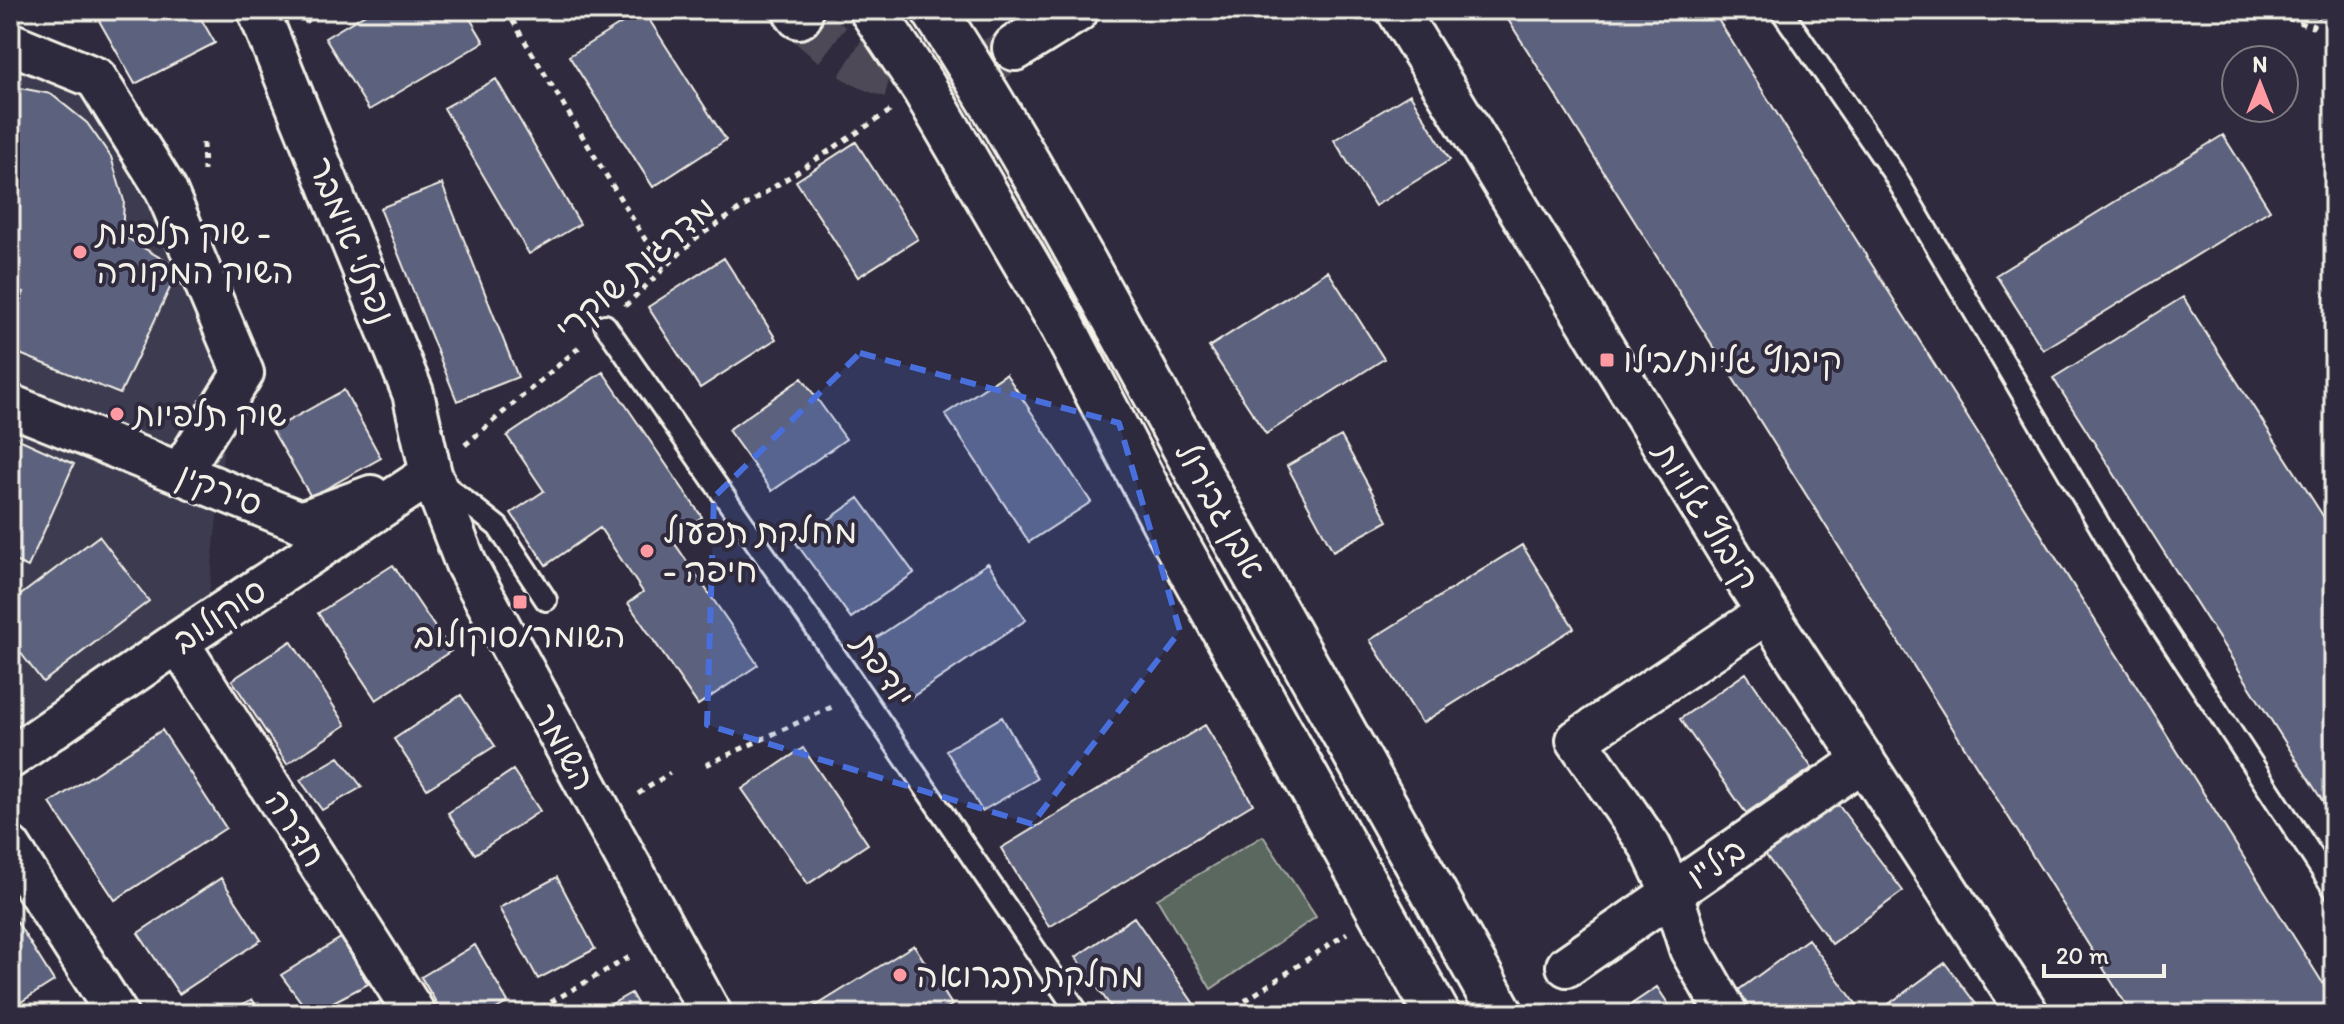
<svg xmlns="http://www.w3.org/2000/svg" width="2344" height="1024" font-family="Itim,'Playpen Sans Hebrew',sans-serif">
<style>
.built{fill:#3c3b50}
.green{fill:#5a685f;stroke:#a7aca4;stroke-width:2}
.building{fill:#5c627e;stroke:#f4f1e8;stroke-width:2}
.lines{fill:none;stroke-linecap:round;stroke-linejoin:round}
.secondary-tunnel{stroke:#4d4857;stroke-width:44;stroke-dasharray:44 22;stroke-linecap:butt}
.lane-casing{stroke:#f4f1e8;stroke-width:26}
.street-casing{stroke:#f4f1e8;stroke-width:46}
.secondary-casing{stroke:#f4f1e8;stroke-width:50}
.path{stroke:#f4f1e8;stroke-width:5;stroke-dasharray:6 6;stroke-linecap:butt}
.lane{stroke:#2f2a3d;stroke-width:20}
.street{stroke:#2f2a3d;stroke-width:40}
.secondary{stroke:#2f2a3d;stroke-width:44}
.marked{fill:#486fdb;fill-opacity:0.2;stroke:#486fdb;stroke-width:6;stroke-dasharray:16 10;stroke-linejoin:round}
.poi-dot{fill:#ff9aa2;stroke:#2f2a3d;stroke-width:3}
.labels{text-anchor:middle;stroke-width:8;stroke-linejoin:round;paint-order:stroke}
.poi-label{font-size:34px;fill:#f4f1e8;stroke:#2f2a3d;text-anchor:start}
.street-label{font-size:34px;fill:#f4f1e8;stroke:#2f2a3d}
</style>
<rect width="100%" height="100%" fill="#2f2a3d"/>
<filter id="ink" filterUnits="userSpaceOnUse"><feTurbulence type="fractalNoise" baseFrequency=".0125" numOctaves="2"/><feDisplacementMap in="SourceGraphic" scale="16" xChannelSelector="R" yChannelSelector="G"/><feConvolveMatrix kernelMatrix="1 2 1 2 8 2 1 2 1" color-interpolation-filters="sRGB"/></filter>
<g filter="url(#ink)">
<path class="built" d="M10,43L96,78L223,371V457L208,607L10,740Z"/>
<path class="green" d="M1263,836L1316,917L1211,989L1157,899Z"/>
<path class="building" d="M93,10H196L215,43L135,84Z
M372,10H465L484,42L369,110L325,38Z
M643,10L726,140L653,187L569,56Z
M1502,10H1712L2334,1001V1014H2132Z
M496,79L580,224L529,254L444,108Z
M10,86L51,94L87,123L111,157L124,201L122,235L179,269L120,394L10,350V329L24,292L10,287Z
M1410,94L1450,160L1375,206L1334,140Z
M2223,135L2270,210L2043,350L1996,275Z
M856,142L918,239L858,277L796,181Z
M442,184L518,377L457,401L380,208Z
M724,258L776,339L700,388L648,307Z
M1328,271L1384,359L1266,434L1209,347Z
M2183,297L2334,533V819L2053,378Z
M603,372L702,517L671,538L758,665L698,705L628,603L643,592L600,528L546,565L511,513L544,491L507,436Z
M1006,374L1091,502L1029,542L945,414Z
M802,378L846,439L772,491L728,430Z
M344,390L381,458L311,497L272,430Z
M10,435L74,464L28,567L10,559Z
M1341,436L1388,521L1333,551L1287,466Z
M859,498L914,573L851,618L796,543Z
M99,536L149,601L43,682L10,639V603Z
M1522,545L1574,628L1422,723L1370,640Z
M988,563L1026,620L909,699L870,642Z
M393,565L451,651L376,700L318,613Z
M291,641L346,725L287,764L232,680Z
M1746,673L1812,768L1746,813L1680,719Z
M461,695L495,746L427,789L394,739Z
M1002,717L1037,779L982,811L946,750Z
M1205,725L1253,804L1049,927L1001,848Z
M162,730L226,828L115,900L50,803Z
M803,748L868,844L808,884L742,789Z
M339,757L362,787L322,810L300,780Z
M513,770L540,811L475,854L448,813Z
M1836,802L1903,891L1832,944L1765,854Z
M557,877L595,949L538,979L499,908Z
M221,878L261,940L179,994L138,933Z
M10,911L54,981L10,1009Z
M1134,917L1194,1004L1179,1014H1116L1076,957Z
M341,938L368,984L310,1014L281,975Z
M1808,939L1857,1005L1844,1014H1742L1729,997Z
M475,945L508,1002L488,1014H443L421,977Z
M914,945L952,1005L937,1014H803Z
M1945,963L1979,1008L1970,1014H1875Z
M1657,987L1675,1014H1617Z
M631,993L643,1014H594Z
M252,999L262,1014H225Z
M381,1001L390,1014H358Z"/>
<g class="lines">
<path class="secondary-tunnel" d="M799,16C852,66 897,95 971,70C986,65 1001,55 1015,48"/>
<defs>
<path id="lane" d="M1781,10L1892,171L2131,579L2334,889
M605,325L845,670L1079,1014
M441,482L498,527L546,600"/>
<path id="street" d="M258,10L413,393L431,474L466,564L711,1014
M1397,10L1739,569L2028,1014
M10,43L96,78L166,190L243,373L181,472
M10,405L301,522L371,496
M178,642L415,1014
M10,758L178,642L431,474
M10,847L117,1014
M1567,966L1864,760
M1727,1014L1690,949L1672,893L1650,846L1577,740L1767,613"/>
<path id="secondary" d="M795,10L799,16
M872,10L924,88L1062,325L1165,523L1437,1014
M934,10C1037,169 1124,337 1215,503C1310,674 1407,843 1501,1014
M1015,48L1076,10"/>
</defs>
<use href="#lane" class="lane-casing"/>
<use href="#street" class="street-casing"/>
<use href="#secondary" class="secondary-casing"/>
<path class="path" d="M506,10L663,269
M2265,10L2312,27L2322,10
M304,22L330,10
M203,143L204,171
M625,306L696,238L890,111
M465,445L582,345
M706,765L834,706
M638,794L670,773
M530,1014L633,955
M1225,1014L1347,933"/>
<use href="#lane" class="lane"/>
<use href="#street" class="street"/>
<use href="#secondary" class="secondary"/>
</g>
</g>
<path class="marked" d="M860,353L1119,423L1180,631L1032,824L707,725L714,497Z"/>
<g class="poi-dot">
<circle cx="80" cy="252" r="8"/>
<rect x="1599" y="352" width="16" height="16" rx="4"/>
<circle cx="117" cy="414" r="8"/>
<circle cx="647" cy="551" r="8"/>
<rect x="512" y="594" width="16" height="16" rx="4"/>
<circle cx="900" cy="975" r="8"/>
</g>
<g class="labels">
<g class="poi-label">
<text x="96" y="244">שוק תלפיות -<tspan x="96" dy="39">השוק המקורה</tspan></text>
<text x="1623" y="372">קיבוץ גליות/בילו</text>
<text x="133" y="426">שוק תלפיות</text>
<text x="663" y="543">מחלקת תפעול<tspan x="663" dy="39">- חיפה</tspan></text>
<text x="520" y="647" text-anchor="middle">השומר/סוקולוב</text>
<text x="916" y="987">מחלקת תברואה</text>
</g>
<g class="street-label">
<text transform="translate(352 240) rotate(68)" y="12">נפתלי אימבר</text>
<text transform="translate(635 268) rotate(-41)" y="12">מדרגות שוקרי</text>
<text transform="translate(220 489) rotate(22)" y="12">סירקין</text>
<text transform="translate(1221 510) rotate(61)" y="12">אבן גבירול</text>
<text transform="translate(1707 516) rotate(58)" y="12">קיבוץ גלויות</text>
<text transform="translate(219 615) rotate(-34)" y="12">סוקולוב</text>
<text transform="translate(884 670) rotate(56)" y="12">יודפת</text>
<text transform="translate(565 747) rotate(61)" y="12">השומר</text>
<text transform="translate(296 828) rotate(58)" y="12">חדרה</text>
<text transform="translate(1716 863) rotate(-35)" y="12">ביל"ו</text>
</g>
</g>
<rect width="2344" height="1024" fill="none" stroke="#2f2a3d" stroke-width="40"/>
<rect x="20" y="20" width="2304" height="984" fill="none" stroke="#f4f1e8" stroke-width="3" filter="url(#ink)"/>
<g transform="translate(2260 84)"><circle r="38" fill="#2f2a3d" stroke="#7e7a81" stroke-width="2"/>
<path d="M0-6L14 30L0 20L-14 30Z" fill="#ff9aa2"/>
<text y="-12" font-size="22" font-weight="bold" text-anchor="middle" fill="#f4f1e8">N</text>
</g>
<path d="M2044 964v12h120v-12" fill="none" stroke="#f4f1e8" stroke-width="4"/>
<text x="2056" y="964" font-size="24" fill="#f4f1e8" stroke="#2f2a3d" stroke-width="6" paint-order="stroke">20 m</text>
</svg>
